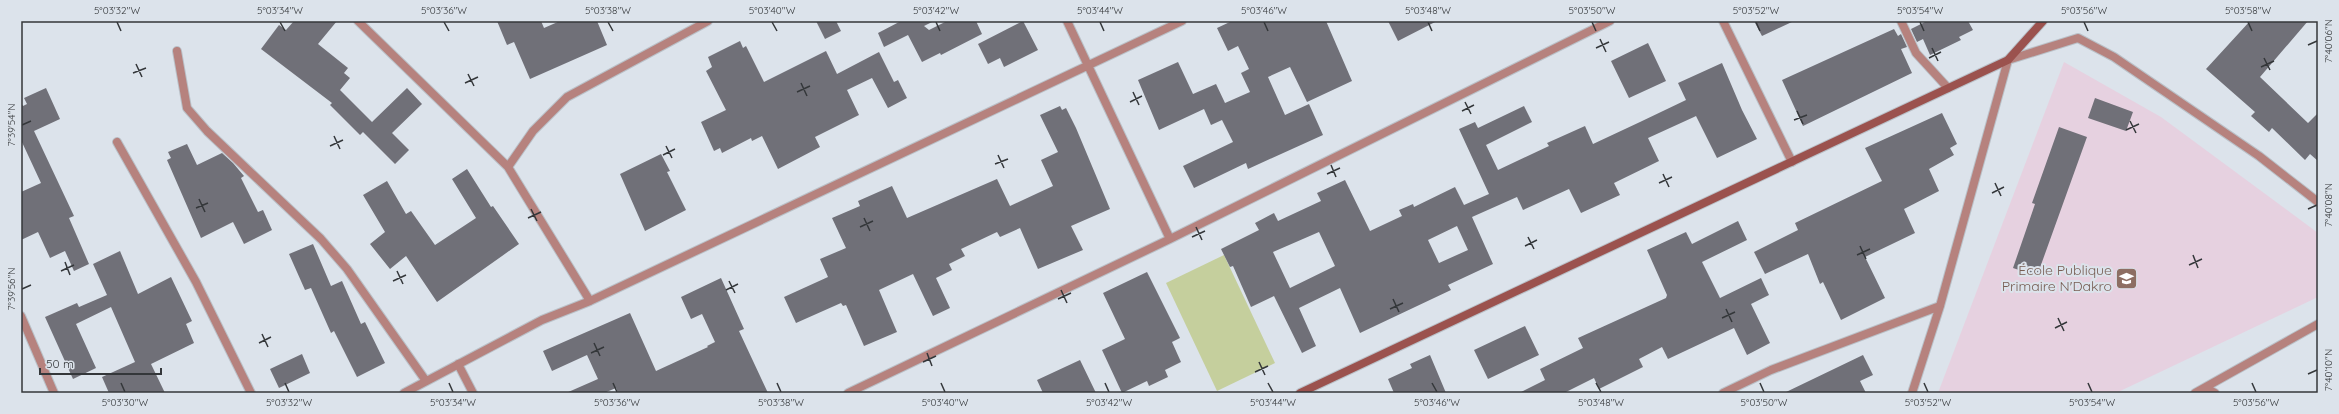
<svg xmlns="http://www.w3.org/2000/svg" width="2339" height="414" font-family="Quicksand,sans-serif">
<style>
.education{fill:#e6d1e0}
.green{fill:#c5cf9d}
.building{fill:#707078;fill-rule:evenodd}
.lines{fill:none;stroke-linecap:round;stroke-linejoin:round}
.street-casing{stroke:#bac1c8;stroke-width:10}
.secondary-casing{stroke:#bac1c8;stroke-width:10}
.street{stroke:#b6827e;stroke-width:8}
.secondary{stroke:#9b524e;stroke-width:8}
.ticks{fill:none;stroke:#34373a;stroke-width:1.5}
.labels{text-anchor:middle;stroke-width:4;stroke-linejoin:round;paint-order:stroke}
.education-label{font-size:14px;fill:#785e54;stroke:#dce3eb;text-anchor:end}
.neatline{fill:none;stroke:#34373a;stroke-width:1.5}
.ticks-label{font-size:10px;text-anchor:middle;fill:#34373a}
</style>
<rect width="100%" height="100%" fill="#dce3eb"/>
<path class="education" d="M2064,62L2161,117L2318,233V297L2116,393H1938Z"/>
<path class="green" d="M1224,255L1275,363L1217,391L1166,283Z"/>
<path class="building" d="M294,21H337L318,44L348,68L344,73L350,78L340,90L372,122L407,88L422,104L392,133L409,150L395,164L363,132L360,135L330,105L332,103L261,49L279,25L286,30Z
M497,21H541L544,28L560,21H597L607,45L530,79L514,42L507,45Z
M816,21H836L841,31L825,39Z
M901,21H934L924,26L929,30L947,21H976L982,34L941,55L940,53L922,62L908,35L884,47L878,33Z
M1023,21L1038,50L1004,67L1000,58L988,64L978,44Z
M1232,21H1326L1352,81L1307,102L1290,67L1268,77L1285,115L1309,104L1323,135L1248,169L1246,163L1194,188L1183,166L1233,142L1222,120L1211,125L1204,109L1159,130L1138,80L1178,62L1193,94L1216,84L1225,103L1250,92L1241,73L1249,69L1238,46L1228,51L1217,28Z
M1388,21H1437L1398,41Z
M1754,21H1794L1762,36Z
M1927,21H1968L1973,30L1959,37L1961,40L1930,55L1923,39L1917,42L1911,29Z
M2250,21H2308L2260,77L2308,123L2318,113V161L2310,154L2305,160L2272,128L2269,132L2251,116L2255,112L2206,69Z
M1894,29L1898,36L1901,34L1907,47L1901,49L1912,73L1803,126L1782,80Z
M740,41L743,48L746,46L764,82L826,51L837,74L879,52L894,82L898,80L907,98L888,108L872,78L847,90L859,115L815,137L820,147L778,169L762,136L752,141L751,138L722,153L720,148L714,151L701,122L726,110L706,71L712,67L708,57Z
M1648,43L1666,81L1629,98L1611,61Z
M1722,63L1742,110L1757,139L1717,158L1696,116L1694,117L1648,138L1659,161L1614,183L1620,195L1581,213L1569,189L1523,210L1517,197L1472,217L1493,264L1448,285L1451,290L1360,333L1340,288L1299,308L1316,346L1302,353L1274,296L1251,307L1233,266L1230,267L1221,249L1259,230L1255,223L1274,213L1278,221L1321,201L1317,193L1345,180L1370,231L1402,216L1399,210L1413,204L1414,207L1455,187L1464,205L1489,194L1459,129L1475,122L1478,128L1524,106L1532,122L1486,145L1498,170L1549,146L1547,143L1585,126L1593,144L1640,122L1686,100L1678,83ZM1457,226L1468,250L1439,263L1428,240ZM1319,232L1335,266L1290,288L1273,252Z
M46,88L60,119L34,131L74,216L69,218L89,264L74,271L65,251L50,258L38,232L21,240V192L41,183L21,140V103L23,106L27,104L24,98Z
M2095,98L2133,112L2126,131L2088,118Z
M1060,106L1062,110L1066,108L1076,128L1110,209L1071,226L1083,250L1038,269L1020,228L1000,237L997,232L961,249L965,256L949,264L952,270L936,278L950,308L933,316L913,274L879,290L897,332L864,346L846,305L843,306L841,303L796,323L784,297L828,277L820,259L846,248L832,218L860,206L858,201L892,186L907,218L997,179L1010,206L1053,186L1041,160L1058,152L1040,115Z
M1942,113L1957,144L1950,148L1954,155L1929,169L1939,191L1904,209L1915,233L1865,257L1885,298L1841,320L1823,282L1820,284L1808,254L1765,274L1754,252L1798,230L1795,223L1882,181L1865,148Z
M2059,127L2087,137L2037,276L2013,268L2035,204L2032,203Z
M187,144L197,165L222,153L233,163L244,176L241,178L258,212L263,210L272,230L244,244L233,222L201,238L167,160L171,158L168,152Z
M661,154L670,171L667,172L686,210L645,231L620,174Z
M467,169L491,207L493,206L519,244L437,302L406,256L390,269L370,244L385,232L363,195L387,181L406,214L411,211L435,245L476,218L452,179Z
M1738,221L1747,240L1702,262L1720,298L1761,278L1769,295L1751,304L1770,343L1747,355L1734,328L1668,359L1662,347L1639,359L1643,367L1599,389L1594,378L1564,393H1519L1545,380L1540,369L1583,348L1578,338L1666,298L1667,295L1647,250L1686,232L1692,244Z
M313,244L331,286L342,281L361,324L365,322L385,363L357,377L334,331L331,333L311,288L305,290L289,254Z
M120,251L138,294L171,277L192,321L186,324L194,343L151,364L165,393H109L102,377L135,362L111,307L76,324L96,368L73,379L45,317L77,303L79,307L107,295L93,264Z
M1147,272L1180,338L1172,342L1181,362L1165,370L1168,377L1149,386L1147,381L1122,393L1102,350L1125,339L1103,293Z
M721,278L744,329L739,331L768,393H618L616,388L604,393H566L598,379L587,355L552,371L543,351L630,313L656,371L708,347L707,346L715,342L702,314L691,319L681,297Z
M1525,326L1539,355L1488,379L1474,350Z
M302,354L310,373L279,388L270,369Z
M1430,355L1446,393H1394L1388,379L1412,368L1410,364Z
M1863,355L1873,375L1860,381L1866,393H1784Z
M1080,360L1096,393H1043L1037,380Z"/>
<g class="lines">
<defs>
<path id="street" d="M358,21L508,167L590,301
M1067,21L1170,239
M1723,21L1792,162
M1901,21L1916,53L1948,88
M177,51L187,108L207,131L321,239L347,269L426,381
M117,142L196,282L251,393
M508,167L533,131L567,97L708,21
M21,316L54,393
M458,364L473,393
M2206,388L2215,393
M404,393L542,320L590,301L1182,21
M848,393L1170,239L1610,21
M1723,393L1771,370L1940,306
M1912,393L1940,306L2008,60L2078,38L2114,57L2259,156L2318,202
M2195,393L2318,324"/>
<path id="secondary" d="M1300,393L2008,60L2043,21"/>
</defs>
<use href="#street" class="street-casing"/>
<use href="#secondary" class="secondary-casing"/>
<use href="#street" class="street"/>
<use href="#secondary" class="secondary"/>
</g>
<path class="ticks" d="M117,22L121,31M280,22L285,31M444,22L449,31M608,22L613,31M772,22L777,31M936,22L940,31M1100,22L1104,31M1264,22L1268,31M1428,22L1432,31M1592,22L1596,31M1756,22L1760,31M1920,22L1924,31M2084,22L2088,31M2248,22L2252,31M1600,39L1606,52M2308,45L2317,41M1596,48L1609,42M1932,48L1938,61M1929,58L1941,52M2264,58L2270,70M136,64L142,77M2261,67L2274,61M133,73L146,68M468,74L474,86M465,83L478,77M801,83L807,96M797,92L810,86M1133,92L1139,105M1130,102L1142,96M1465,102L1471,114M1462,111L1474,105M1797,111L1803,124M1794,120L1807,115M2130,121L2136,133M22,125L31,121M2126,130L2139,124M334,136L340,149M330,146L343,140M666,146L672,158M663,155L675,149M998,155L1004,168M995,164L1008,159M1331,165L1336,177M1327,174L1340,168M1663,174L1669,187M1659,183L1672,177M1995,183L2001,196M1992,193L2004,187M199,199L205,212M196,208L208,203M531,209L537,221M2308,209L2317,205M528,218L541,212M864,218L870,231M860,227L873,221M1196,227L1202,240M1192,237L1205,231M1528,237L1534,249M1525,246L1537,240M1860,246L1866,259M1857,255L1870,249M2193,255L2198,268M65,262L70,275M2189,265L2202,259M61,271L74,265M397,271L403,284M393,281L406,275M729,281L735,293M22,289L31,285M726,290L738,284M1061,290L1067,303M1058,299L1071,293M1393,299L1399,312M1390,309L1403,303M1726,309L1732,322M1722,318L1735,312M2058,318L2064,331M2055,328L2067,322M262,334L268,347M259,343L271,337M594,343L600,356M591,353L604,347M927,353L932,366M923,362L936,356M1259,362L1265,375M1255,372L1268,366M2308,374L2317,370M121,383L125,392M285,383L289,392M449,383L453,392M613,383L617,392M777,383L781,392M941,383L945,392M1105,383L1109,392M1268,383L1273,392M1432,383L1437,392M1596,383L1601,392M1760,383L1764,392M1924,383L1928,392M2088,383L2092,392M2252,383L2256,392"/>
<defs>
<symbol id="school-square" viewBox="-11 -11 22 22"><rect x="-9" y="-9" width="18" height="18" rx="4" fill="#8d6e63" stroke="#dce3eb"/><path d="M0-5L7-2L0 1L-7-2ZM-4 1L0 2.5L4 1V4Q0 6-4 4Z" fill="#fff"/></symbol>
</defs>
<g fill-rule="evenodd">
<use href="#school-square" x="2114" y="266" width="25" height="25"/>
</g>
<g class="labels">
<g class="education-label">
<text x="2112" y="275">École Publique<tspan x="2112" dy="16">Primaire N'Dakro</tspan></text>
</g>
</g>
<rect width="2339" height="414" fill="none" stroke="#dce3eb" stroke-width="44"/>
<path d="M40 368v6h121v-6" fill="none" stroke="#34373a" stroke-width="2"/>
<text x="46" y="368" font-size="12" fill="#34373a" stroke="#dce3eb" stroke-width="3" paint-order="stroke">50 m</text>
<rect x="22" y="22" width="2295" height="370" class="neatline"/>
<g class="ticks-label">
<text x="117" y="14">5°03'32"W</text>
<text x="280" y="14">5°03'34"W</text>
<text x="444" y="14">5°03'36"W</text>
<text x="608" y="14">5°03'38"W</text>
<text x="772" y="14">5°03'40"W</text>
<text x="936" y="14">5°03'42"W</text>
<text x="1100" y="14">5°03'44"W</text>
<text x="1264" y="14">5°03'46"W</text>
<text x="1428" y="14">5°03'48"W</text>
<text x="1592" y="14">5°03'50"W</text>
<text x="1756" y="14">5°03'52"W</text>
<text x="1920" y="14">5°03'54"W</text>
<text x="2084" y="14">5°03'56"W</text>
<text x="2248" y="14">5°03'58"W</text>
<text transform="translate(2328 41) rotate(-90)" y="4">7°40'06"N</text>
<text transform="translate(11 125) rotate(-90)" y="4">7°39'54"N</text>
<text transform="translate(2328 205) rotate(-90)" y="4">7°40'08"N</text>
<text transform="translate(11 289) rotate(-90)" y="4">7°39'56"N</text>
<text transform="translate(2328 370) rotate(-90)" y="4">7°40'10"N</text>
<text x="125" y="406">5°03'30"W</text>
<text x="289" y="406">5°03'32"W</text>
<text x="453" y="406">5°03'34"W</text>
<text x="617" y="406">5°03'36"W</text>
<text x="781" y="406">5°03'38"W</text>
<text x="945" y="406">5°03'40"W</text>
<text x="1109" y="406">5°03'42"W</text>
<text x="1273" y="406">5°03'44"W</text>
<text x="1437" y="406">5°03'46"W</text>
<text x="1601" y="406">5°03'48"W</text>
<text x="1764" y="406">5°03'50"W</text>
<text x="1928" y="406">5°03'52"W</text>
<text x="2092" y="406">5°03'54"W</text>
<text x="2256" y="406">5°03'56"W</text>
</g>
</svg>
